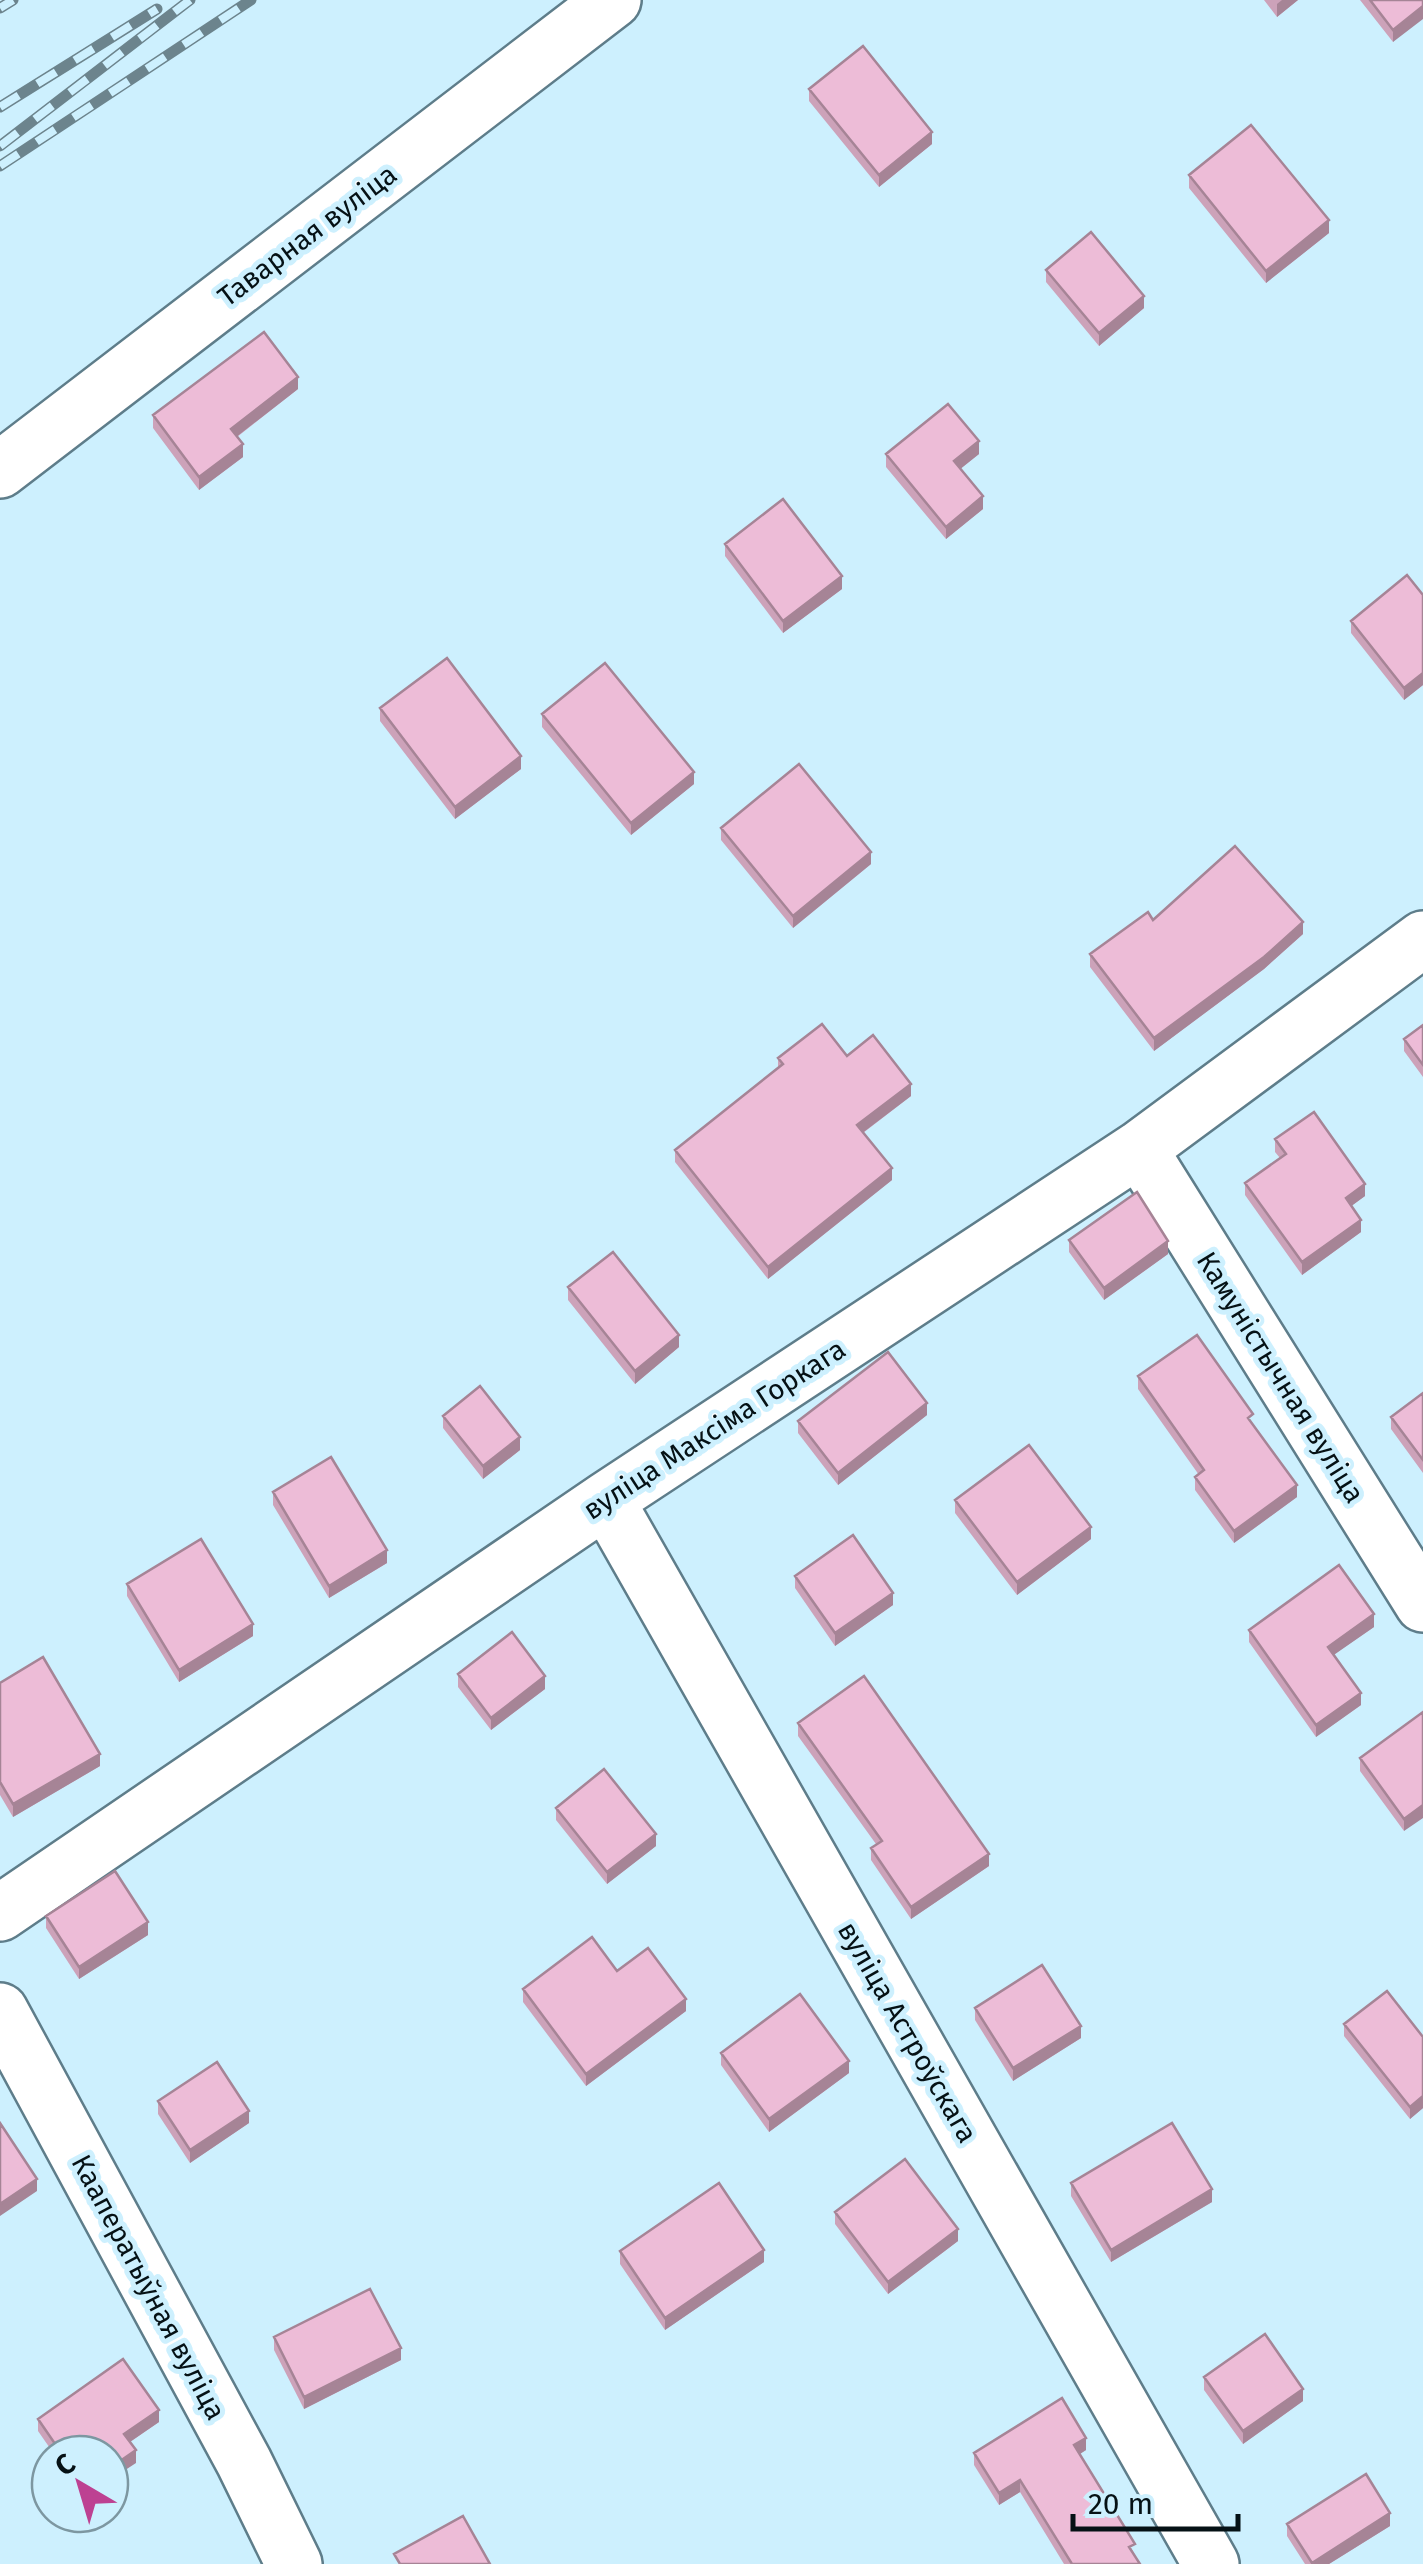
<svg xmlns="http://www.w3.org/2000/svg" width="1423" height="2564" font-family="'Fira Sans',sans-serif">
<style>
.lines{fill:none;stroke-linecap:round;stroke-linejoin:round}
.street-casing{stroke:#5e7d8a;stroke-width:60}
.street{stroke:#fff;stroke-width:55}
.rail-casing{stroke:#6c848d;stroke-width:11}
.rail{stroke:#cdf0fe;stroke-width:8;stroke-dasharray:22;stroke-linecap:butt}
.wall{fill:#cca2b9}
.shaded-wall{fill:#a68496}
.building{fill:#edbcd7;stroke:#a68496;stroke-width:2.5}
.labels{text-anchor:middle;stroke-width:10;stroke-linejoin:round;paint-order:stroke}
.street-label{font-size:28px;fill:#051115;stroke:#cdf0fe}
</style>
<rect width="100%" height="100%" fill="#cdf0fe"/>
<g class="lines">
<defs>
<path id="street" d="M0,470L613,0
M1139,1149L1423,1604
M606,1500L1211,2564
M0,1913L606,1500L1139,1149L1423,939
M0,2011L244,2462L294,2564"/>
</defs>
<use href="#street" class="street-casing"/>
<use href="#street" class="street"/>
<defs>
<path id="rail" d="M0,8L13,0
M0,107L157,9
M0,146L190,0
M0,166L251,0"/>
</defs>
<use href="#rail" class="rail-casing"/>
<use href="#rail" class="rail"/>
</g>
<path class="wall" d="M1264,0H1298L1277,17Z
M1360,0H1423L1393,42Z
M809,89L932,144L879,187L809,101Z
M1189,175L1329,233L1266,283L1189,188Z
M1046,270L1144,308L1099,346L1046,282Z
M298,389L237,437L243,457L199,490L153,428V415Z
M886,454H979L960,469L983,509L946,539L886,467Z
M725,544L842,589L783,633L725,556Z
M1423,595V685L1404,700L1351,633V621Z
M380,708L521,769L455,819L380,721Z
M542,714L694,784L631,835L542,727Z
M721,828L871,864L793,928L721,840Z
M1153,920L1303,934L1264,969L1154,1051L1090,967V954Z
M1423,1025V1077L1404,1051V1039Z
M847,1056L911,1096L863,1133L892,1180L768,1279L675,1162V1150L778,1067V1058Z
M1275,1139L1365,1196L1351,1206L1361,1232L1302,1275L1245,1195V1183L1280,1158L1275,1152Z
M1069,1240L1168,1254L1104,1300L1069,1252Z
M568,1287L679,1347L635,1384L568,1300Z
M1138,1376L1253,1425L1297,1497L1234,1543L1195,1490V1477L1199,1475L1138,1389Z
M1423,1393V1473L1391,1429V1417Z
M927,1415L838,1485L798,1433V1421Z
M443,1416L520,1450L483,1479L443,1428Z
M273,1492L387,1563L329,1598L273,1505Z
M955,1500L1091,1539L1017,1595L955,1513Z
M795,1576L893,1605L835,1646L795,1588Z
M127,1584L253,1636L179,1682L127,1596Z
M1374,1627L1333,1655L1361,1705L1316,1737L1249,1642V1630Z
M458,1674L545,1689L491,1730L458,1687Z
M0,1683L100,1766L13,1817L0,1795Z
M1423,1712L1404,1831L1360,1771V1758Z
M798,1723L989,1866L911,1919L871,1860V1848L876,1844L798,1736Z
M556,1808L656,1846L607,1884L556,1820Z
M46,1916L148,1935L79,1979L46,1928Z
M617,1971L686,2011L586,2086L523,2002V1989Z
M975,2008L1081,2038L1013,2081L975,2020Z
M1344,2024L1423,2037V2108L1410,2119L1344,2036Z
M721,2053L849,2073L769,2132L721,2065Z
M158,2101L249,2123L190,2163L158,2114Z
M1071,2183L1212,2202L1111,2262L1071,2196Z
M835,2212L958,2241L888,2294L835,2224Z
M620,2251L764,2262L665,2330L620,2264Z
M274,2337L401,2360L304,2409L274,2350Z
M1204,2377L1303,2401L1243,2444L1204,2390Z
M38,2419L159,2422L130,2442L136,2463L110,2454H54L38,2431Z
M1086,2450L1079,2454L1140,2564H1064L1020,2492L999,2505L974,2465V2453Z
M1287,2524L1390,2526L1329,2564H1305L1287,2536Z"/>
<path class="shaded-wall" d="M1282,0H1298L1277,17V4Z
M1423,6V19L1393,42V30Z
M932,132V144L879,187V175Z
M1329,220V233L1266,283V271Z
M1144,296V308L1099,346V333Z
M298,377V389L231,441V429Z
M979,441V454L954,474V461Z
M243,444V457L199,490V477Z
M983,496V509L946,539V527Z
M842,576V589L783,633V621Z
M1423,673V685L1404,700V688Z
M521,756V769L455,819V807Z
M694,772V784L631,835V823Z
M871,852V864L793,928V916Z
M1303,922V934L1264,969L1154,1051V1038Z
M911,1084V1096L857,1137V1125Z
M892,1168V1180L768,1279V1267Z
M1365,1184V1196L1346,1210V1198Z
M1361,1220V1232L1302,1275V1262Z
M1168,1241V1254L1104,1300V1288Z
M679,1335V1347L635,1384V1371Z
M927,1403V1415L838,1485V1473Z
M520,1437V1450L483,1479V1466Z
M1297,1485V1497L1234,1543V1531Z
M1091,1527V1539L1017,1595V1582Z
M387,1550V1563L329,1598V1586Z
M893,1593V1605L835,1646V1633Z
M1374,1614V1627L1328,1659V1647Z
M253,1624V1636L179,1682V1670Z
M545,1676V1689L491,1730V1718Z
M1361,1693V1705L1316,1737V1725Z
M100,1754V1766L13,1817V1804Z
M1423,1805V1818L1404,1831V1819Z
M656,1834V1846L607,1884V1872Z
M989,1854V1866L911,1919V1907Z
M148,1922V1935L79,1979V1967Z
M686,1999V2011L586,2086V2074Z
M1081,2026V2038L1013,2081V2068Z
M849,2061V2073L769,2132V2119Z
M1423,2096V2108L1410,2119V2107Z
M249,2111V2123L190,2163V2150Z
M37,2179V2191L0,2216V2204Z
M1212,2189V2202L1111,2262V2250Z
M958,2229V2241L888,2294V2282Z
M764,2250V2262L665,2330V2318Z
M401,2348V2360L304,2409V2397Z
M1303,2389V2401L1243,2444V2431Z
M159,2410V2422L124,2446V2434Z
M1086,2438V2450L1074,2458V2445Z
M136,2450V2463L110,2480V2468Z
M1020,2480V2492L999,2505V2493Z
M1390,2513V2526L1329,2564H1312Z"/>
<path class="building" d="M1370,0H1423V6L1393,30Z
M863,46L932,132L879,175L809,89Z
M1251,125L1329,220L1266,271L1189,175Z
M1091,232L1144,296L1099,333L1046,270Z
M264,332L298,377L231,429L243,444L199,477L153,415Z
M948,404L979,441L954,461L983,496L946,527L886,454Z
M783,499L842,576L783,621L725,544Z
M1407,575L1423,595V673L1404,688L1351,621Z
M447,658L521,756L455,807L380,708Z
M605,663L694,772L631,823L542,714Z
M799,764L871,852L793,916L721,828Z
M1235,846L1303,922L1264,957L1154,1038L1090,954L1148,912L1153,920Z
M822,1024L847,1056L873,1035L911,1084L857,1125L892,1168L768,1267L675,1150L783,1064L778,1058Z
M1423,1025V1065L1404,1039Z
M1314,1112L1365,1184L1346,1198L1361,1220L1302,1262L1245,1183L1286,1154L1275,1139Z
M1137,1192L1168,1241L1104,1288L1069,1240Z
M613,1252L679,1335L635,1371L568,1287Z
M1197,1335L1253,1414L1248,1418L1297,1485L1234,1531L1195,1477L1204,1470L1138,1376Z
M888,1352L927,1403L838,1473L798,1421Z
M480,1386L520,1437L483,1466L443,1416Z
M1423,1393V1460L1391,1417Z
M1029,1445L1091,1527L1017,1582L955,1500Z
M331,1457L387,1550L329,1586L273,1492Z
M853,1535L893,1593L835,1633L795,1576Z
M201,1539L253,1624L179,1670L127,1584Z
M1339,1565L1374,1614L1328,1647L1361,1693L1316,1725L1249,1630Z
M512,1632L545,1676L491,1718L458,1674Z
M43,1657L100,1754L13,1804L0,1782V1683Z
M864,1676L989,1854L911,1907L871,1848L882,1841L798,1723Z
M1423,1712V1805L1404,1819L1360,1758Z
M604,1769L656,1834L607,1872L556,1808Z
M115,1871L148,1922L79,1967L46,1916Z
M592,1937L617,1971L648,1948L686,1999L586,2074L523,1989Z
M1042,1965L1081,2026L1013,2068L975,2008Z
M1387,1991L1423,2037V2096L1410,2107L1344,2024Z
M800,1994L849,2061L769,2119L721,2053Z
M217,2062L249,2111L190,2150L158,2101Z
M0,2123L37,2179L0,2204Z
M1172,2123L1212,2189L1111,2250L1071,2183Z
M905,2159L958,2229L888,2282L835,2212Z
M719,2183L764,2250L665,2318L620,2251Z
M370,2289L401,2348L304,2397L274,2337Z
M1265,2334L1303,2389L1243,2431L1204,2377Z
M123,2359L159,2410L124,2434L136,2450L110,2468V2454H62L38,2419Z
M1062,2398L1086,2438L1074,2445L1135,2544L1129,2547L1140,2564H1072L1020,2480L999,2493L974,2453Z
M1366,2474L1390,2513L1312,2563L1287,2524Z
M463,2516L490,2564H400L394,2554Z"/>
<g class="labels">
<g class="street-label">
<text transform="translate(307 235) rotate(-37)" y="10">Таварная вуліца</text>
<text transform="translate(1281 1377) rotate(58)" y="10">Камуністычная вуліца</text>
<text transform="translate(714 1429) rotate(-33)" y="10">вуліца Максіма Горкага</text>
<text transform="translate(908 2032) rotate(60)" y="10">вуліца Астроўскага</text>
<text transform="translate(149 2287) rotate(62)" y="10">Кааператыўная вуліца</text>
</g>
</g>
<g transform="translate(80 2484) rotate(322)"><circle r="48" fill="#cdf0fe" stroke="#7d97a1" stroke-width="2.5"/>
<path d="M0-8L18 38L0 25L-18 38Z" fill="#bd4192"/>
<text y="-15" font-size="28" font-weight="bold" text-anchor="middle" fill="#051115">С</text>
</g>
<path d="M1073 2514v15h165v-15" fill="none" stroke="#051115" stroke-width="5"/>
<text x="1088" y="2514" font-size="30" fill="#051115" stroke="#cdf0fe" stroke-width="8" paint-order="stroke">20 m</text>
</svg>
